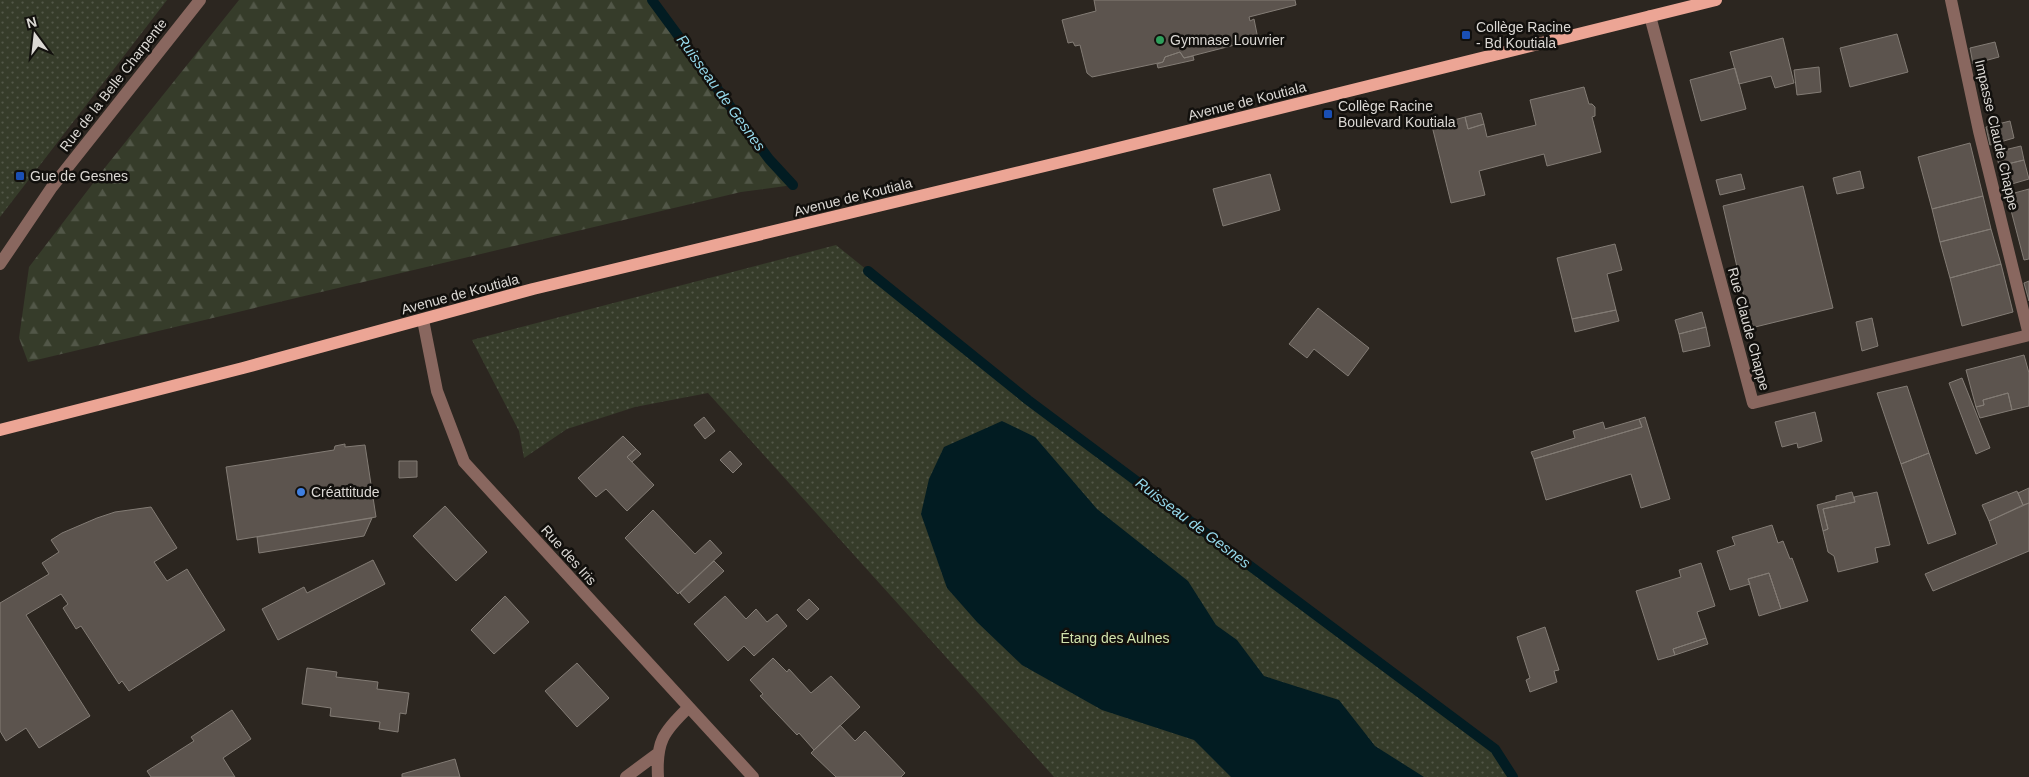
<svg xmlns="http://www.w3.org/2000/svg" width="2029" height="777" font-family="Helvetica,sans-serif">
<style>
.grass{fill:url(#grass-dots)}
.forest{fill:url(#forest-firs)}
.water{fill:#021c22}
.lines{fill:none;stroke-linecap:round;stroke-linejoin:round}
.stream{stroke:#021c22;stroke-width:10}
.building{fill:#5c544e;stroke:#837c75}
.minor{stroke:#89675f;stroke-width:12}
.major{stroke:#eca595;stroke-width:12}
.transit-dot{fill:#1a4fb4;stroke:#12100d;stroke-width:2}
.leisure-dot{fill:#2e9e5b;stroke:#12100d;stroke-width:2}
.shop-dot{fill:#3f7fe0;stroke:#12100d;stroke-width:2}
.labels{text-anchor:middle;stroke-width:5;stroke-linejoin:round;paint-order:stroke}
.poi-label{font-size:14px;fill:#dbd8d4;stroke:#12100d;text-anchor:start}
.street-label{font-size:14px;fill:#dbd8d4;stroke:#12100d}
.park-label{font-size:14px;fill:#d0e2ac;stroke:#12100d}
.water-label{font-size:15px;font-style:italic;fill:#96daed;stroke:#12100d}
</style>
<defs>
<pattern id="grass-dots" width="8" height="8" patternUnits="userSpaceOnUse" patternTransform="scale(1.25)"><rect width="8" height="8" fill="#363c2a"/><path d="M2 2h.1M6 6h.1" fill="none" stroke="#525748" stroke-width="1.8" stroke-linecap="round"/></pattern>
<pattern id="forest-firs" width="22" height="20" patternUnits="userSpaceOnUse" patternTransform="scale(1.25)"><rect width="22" height="20" fill="#363c2a"/><path d="M5 1l3.5 6h-7zM16 11l3.5 6h-7z" fill="#525748"/></pattern>
</defs>
<rect width="100%" height="100%" fill="#2c2620"/>
<path class="grass" d="M0,0H167L0,217Z
M836,245L1028,400L1495,749L1513,777H1054L708,393L635,407L567,429L524,458L519,431L472,340Z"/>
<path class="forest" d="M239,0H652L769,159L793,185L741,192L28,362L19,338L29,267L107,165Z"/>
<path class="water" d="M1002,421L1035,437L1097,509L1188,581L1216,625L1237,640L1264,676L1339,700L1375,746L1424,777H1231L1194,740L1102,710L1022,665L977,622L947,588L921,514L929,479L944,447Z"/>
<g class="lines">
<path class="stream" d="M652,0L769,159L793,185
M868,271L1028,400L1495,749L1513,777"/>
</g>
<path class="building" d="M1094,0H1295L1296,5L1249,17L1250,21L1254,19L1258,39L1184,58L1180,52L1165,57L1163,62L1092,77L1087,73L1080,45L1075,46L1073,42L1068,43L1062,20L1096,11Z
M1897,34L1908,72L1850,87L1840,48Z
M1783,38L1794,83L1775,88L1771,76L1739,84L1730,52Z
M1995,42L1999,57L1973,64L1970,48Z
M1180,52L1184,58L1193,56L1194,60L1158,68L1157,64L1163,62L1165,57Z
M1819,67L1821,92L1797,95L1794,70Z
M1735,68L1746,109L1701,121L1690,80Z
M1584,87L1589,104H1592L1595,107V116L1592,117L1601,152L1547,166L1544,154L1479,171L1485,195L1451,203L1432,126L1465,117L1468,129L1484,124L1487,137L1536,125L1530,100Z
M1481,113L1484,124L1468,129L1465,117Z
M2010,121L2014,138L1990,145L1986,127Z
M1970,143L1983,196L1932,209L1918,157Z
M2021,146L2024,160L1999,166L1996,152Z
M2024,160L2029,179L2005,186L1999,166Z
M1860,171L1864,188L1837,194L1833,178Z
M1270,174L1280,210L1223,226L1213,189Z
M1741,174L1745,189L1720,195L1716,180Z
M1803,186L1833,308L1751,328L1723,206Z
M2029,189V259L2024,260L2007,195Z
M1983,196L1991,229L1940,242L1932,209Z
M1991,229L2001,264L1950,278L1940,242Z
M1615,244L1622,270L1607,274L1616,310L1572,319L1557,258Z
M2001,264L2013,312L1962,326L1950,278Z
M2029,281V301L2024,283Z
M1318,308L1369,348L1348,376L1314,349L1307,358L1289,344Z
M1616,310L1619,321L1575,332L1572,319Z
M1702,312L1706,327L1679,334L1675,320Z
M1872,318L1878,346L1862,351L1856,322Z
M1706,327L1710,346L1683,352L1679,334Z
M2024,355L2029,373V406L2012,410L2008,393L1983,400L1984,405L1976,407L1966,370Z
M1962,378L1990,448L1976,454L1949,383Z
M1907,386L1929,453L1901,464L1877,393Z
M2008,393L2012,410L1980,418L1976,407L1984,405L1983,400Z
M1815,412L1822,441L1798,448L1797,443L1782,447L1775,422Z
M704,417L715,431L705,439L694,425Z
M1645,417L1670,499L1641,508L1631,474L1546,500L1534,459L1642,427L1639,419Z
M1639,419L1642,427L1534,459L1531,452L1575,438L1573,431L1603,422L1605,429Z
M623,436L636,449L627,457L654,485L627,511L606,489L596,497L578,478Z
M345,444V447L365,445L376,517L237,540L226,467L334,450L335,446Z
M636,449L641,454L632,462L627,457Z
M730,451L742,464L733,473L720,460Z
M1929,453L1956,534L1928,544L1901,464Z
M399,461H417V477L399,478Z
M2029,488V503L2023,505L2018,493Z
M2017,491L2023,505L1989,521L1982,505Z
M1852,492L1855,502L1823,509L1828,529L1823,531L1817,505L1836,500V496Z
M1877,492L1890,545L1875,548L1878,562L1838,572L1834,556L1828,552L1823,531L1828,529L1823,509L1855,502L1854,497Z
M2029,503V551L1933,591L1925,574L1997,544L1989,521Z
M445,506L487,552L456,581L413,536Z
M151,507L177,548L154,562L167,581L187,569L225,630L129,691L122,681L119,684L81,626L76,629L63,608L68,604L61,594L26,615L90,716L39,748L26,728L6,741L0,731V603L49,574L42,563L59,552L51,540L62,533L97,518L115,512Z
M653,510L695,554L710,540L722,553L678,594L625,538Z
M372,518L364,536L259,553L257,537Z
M1772,525L1778,543L1783,541L1790,559L1792,558L1808,601L1781,609L1769,573L1748,579L1750,584L1730,590L1717,551L1735,545L1732,537Z
M373,560L385,584L278,640L262,609L304,587L307,593Z
M714,561L724,571L689,603L680,593Z
M1701,563L1715,606L1697,612L1706,638L1673,649L1675,655L1658,660L1636,591L1681,577L1679,570Z
M1769,573L1781,609L1759,616L1748,579Z
M505,596L529,622L494,654L471,630Z
M725,596L746,619L756,609L767,622L777,614L787,626L754,656L744,646L728,661L694,624Z
M809,599L819,609L807,620L797,610Z
M1545,627L1559,670L1554,671L1557,682L1530,692L1526,680L1530,678L1517,637Z
M1706,638L1708,644L1675,655L1673,649Z
M773,658L787,672L789,669L811,693L831,676L860,707L814,750L799,733L797,735L760,696L763,694L750,680Z
M577,663L609,698L577,727L545,691Z
M307,668L337,672L336,677L378,682L377,689L409,693L406,714L400,713L398,732L379,729L380,722L330,716L331,708L302,704Z
M232,710L251,739L223,758L235,777H151L147,771L194,741L191,737Z
M840,725L855,741L865,731L905,773L901,777H836L811,753Z
M455,759L460,777H402V774Z"/>
<g class="lines">
<path class="minor" d="M1951,0L1979,131L2029,335
M1650,16L1753,403L2029,335
M0,264L52,187L200,0
M423,320L437,391L464,462L753,777
M626,777L657,754
M658,777C656,742 663,732 688,708"/>
<path class="major" d="M0,430L243,368L533,289L1082,157L1716,0"/>
</g>
<g class="transit-dot">
<rect x="1461" y="30" width="10" height="10" rx="2.5"/>
<rect x="1323" y="109" width="10" height="10" rx="2.5"/>
<rect x="15" y="171" width="10" height="10" rx="2.5"/>
</g>
<circle class="leisure-dot" cx="1160" cy="40" r="5"/>
<circle class="shop-dot" cx="301" cy="492" r="5"/>
<g class="labels">
<g class="poi-label">
<text x="1476" y="32">Collège Racine<tspan x="1476" dy="16">- Bd Koutiala</tspan></text>
<text x="1170" y="45">Gymnase Louvrier</text>
<text x="1338" y="111">Collège Racine<tspan x="1338" dy="16">Boulevard Koutiala</tspan></text>
<text x="30" y="181">Gue de Gesnes</text>
<text x="311" y="497">Créattitude</text>
</g>
<g class="street-label">
<text transform="translate(113 85) rotate(-52)" y="5">Rue de la Belle Charpente</text>
<text transform="translate(1247 101) rotate(-14)" y="5">Avenue de Koutiala</text>
<text transform="translate(1997 135) rotate(77)" y="5">Impasse Claude Chappe</text>
<text transform="translate(853 197) rotate(-14)" y="5">Avenue de Koutiala</text>
<text transform="translate(460 294) rotate(-15)" y="5">Avenue de Koutiala</text>
<text transform="translate(1749 329) rotate(75)" y="5">Rue Claude Chappe</text>
<text transform="translate(569 555) rotate(48)" y="5">Rue des Iris</text>
</g>
<g class="park-label">
<text x="1115" y="643">Étang des Aulnes</text>
</g>
<g class="water-label">
<text transform="translate(721 93) rotate(54)" y="5">Ruisseau de Gesnes</text>
<text transform="translate(1193 523) rotate(37)" y="5">Ruisseau de Gesnes</text>
</g>
</g>
<g transform="translate(35 35) rotate(345)" stroke="#12100d" stroke-width="4" paint-order="stroke">
<path d="M0-4L9 19L0 12L-9 19Z" fill="#dbd8d4"/>
<text y="-8" font-size="14" font-weight="bold" text-anchor="middle" fill="#dbd8d4">N</text>
</g>
</svg>
